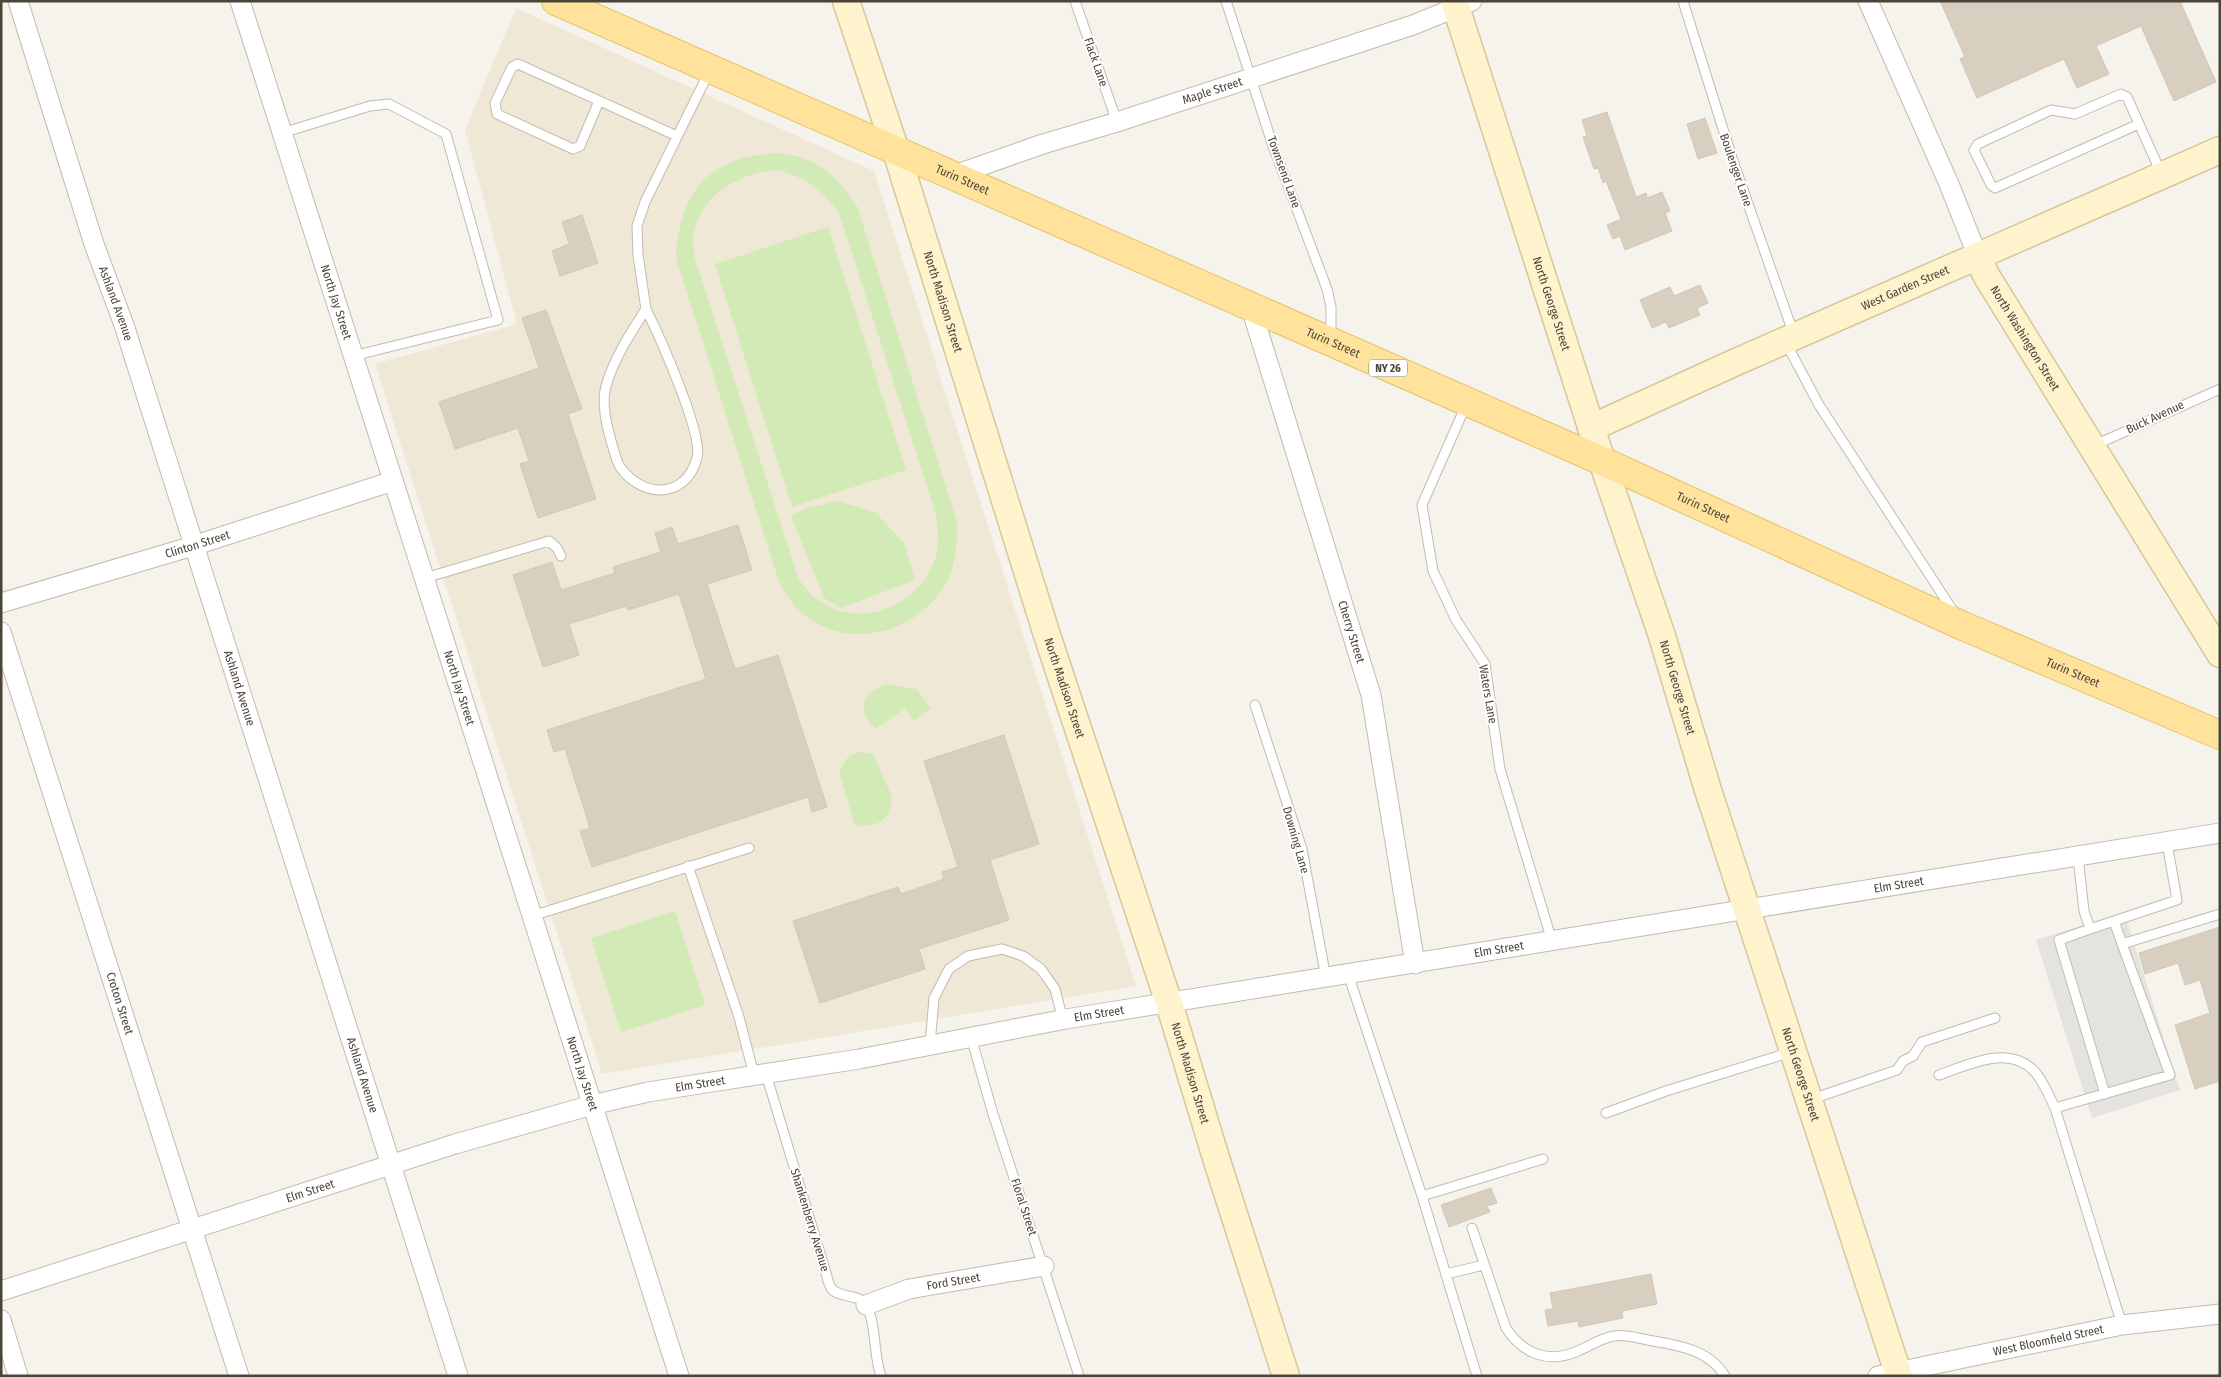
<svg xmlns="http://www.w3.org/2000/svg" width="2221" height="1377" font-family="'Fira Sans Condensed',sans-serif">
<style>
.education{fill:#efe8d6}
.green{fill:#d2eab5;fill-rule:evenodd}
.parking{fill:#e5e3e0}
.building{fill:#d8cfc1;stroke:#d3c7b4}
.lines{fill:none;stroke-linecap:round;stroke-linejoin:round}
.lane-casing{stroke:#c2bbae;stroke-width:11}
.street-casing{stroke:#c2bbae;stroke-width:21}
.secondary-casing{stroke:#d6c79b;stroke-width:29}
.primary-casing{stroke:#e6c16a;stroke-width:30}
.lane{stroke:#fff;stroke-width:9}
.street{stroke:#fff;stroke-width:19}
.secondary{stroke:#fff3cd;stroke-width:26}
.primary{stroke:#ffe39c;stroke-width:28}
.labels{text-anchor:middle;stroke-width:4;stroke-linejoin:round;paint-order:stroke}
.shield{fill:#fff;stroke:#817c74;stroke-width:1}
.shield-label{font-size:11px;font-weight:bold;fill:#4b4439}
.street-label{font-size:12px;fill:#4b4439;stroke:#fff}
</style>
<rect width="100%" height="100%" fill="#f6f3ec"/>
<path class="education" d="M516,8L874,171L1136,986L602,1074L375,364L517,324L465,130Z"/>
<path class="green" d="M778,153C818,158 835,174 857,206L957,522C957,545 956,569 943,588C912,636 841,652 798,609C791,603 786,593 780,585L676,258C679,191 710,156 778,153ZM778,170C808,178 820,189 839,213L934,508C937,521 939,533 938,546C931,598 869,631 824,604C813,598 807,589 799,580L695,259C694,253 693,246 693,240C697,196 738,173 778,170Z
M828,227L906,470L792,507L715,264Z
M837,501L875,512L904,543L915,580L841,608L824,598L791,516L806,508Z
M885,684L916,689L931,708L914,721L905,709L876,728C870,725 869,722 866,716C858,699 871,692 885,684Z
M858,752L873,754L892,797L889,814L879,823L860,827L854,823L839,771L848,757Z
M675,911L705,1005L621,1032L591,938Z"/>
<path class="parking" d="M2124,912L2180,1090L2092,1118L2036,940Z"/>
<path class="building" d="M1940,1H2180L2216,82L2174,101L2141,26L2096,46L2109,74L2077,88L2064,59L1977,98L1960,59L1965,57Z
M1607,112L1636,197L1646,193L1647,198L1662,192L1670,211L1665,213L1672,231L1625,250L1620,236L1613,239L1607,225L1621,219L1606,181L1603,183L1598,168L1594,169L1583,137L1587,136L1582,120Z
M1705,118L1717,153L1698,159L1687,124Z
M582,215L598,263L560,276L552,251L569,244L562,222Z
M1700,285L1708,303L1697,308L1700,315L1669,328L1666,322L1652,328L1640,300L1670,287L1674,296Z
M546,310L582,409L568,414L596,499L538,518L520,464L529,461L518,428L455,449L439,402L539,368L522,318Z
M738,525L752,570L707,584L735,669L778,655L827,807L812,812L808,797L592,867L580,831L590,828L565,749L554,752L547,730L706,679L679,594L628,610L626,606L569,624L579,655L543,667L513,575L552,562L561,590L615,573L613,567L661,552L655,533L672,527L678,544Z
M1004,735L1039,844L990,860L1009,920L919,949L925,969L820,1003L793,921L898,887L901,894L944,879L942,872L958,867L924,761Z
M2220,927V1081L2195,1089L2175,1025L2210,1013L2200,980L2185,985L2178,963L2145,974L2139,953Z
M1491,1188L1497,1203L1487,1206L1490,1212L1449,1227L1441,1205Z
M1651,1274L1657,1304L1622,1311L1623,1318L1579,1327L1578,1321L1548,1326L1545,1310L1553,1309L1550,1293Z"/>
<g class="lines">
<defs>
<path id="lane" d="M1075,1L1117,122
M1226,1L1273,146L1327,289L1331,307V338
M1683,1L1733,161L1794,335
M599,101L580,146L573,149L497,114L495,103L512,67L518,64L677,136
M2139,124L1995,188L1991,185L1974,150L1978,144L2051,110L2075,114L2121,94L2127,97L2161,173
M282,133L370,106L389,104L446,134L498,320L353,356
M646,309C658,333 704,435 697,458C686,499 643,499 620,467C616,461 605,421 605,412C604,405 604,393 606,386C614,358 630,334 646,309Z
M646,309L638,255L637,226L645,202L709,72
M1786,343L1819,405L1955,614
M1466,405L1422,505L1433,571L1456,620L1485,664L1500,769L1552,941
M2095,445L2220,389
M425,578L549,541L557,548L561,556
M1255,705L1302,849L1326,978
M2078,857L2084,911L2090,929L2177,900L2167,843
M688,866L739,1017L754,1075
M532,916L749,848
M2114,921L2122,944
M2090,929L2059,940L2105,1094
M1348,974L1422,1196L1477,1376
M971,1037L993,1114L1079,1376
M930,1045L934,998L949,969L968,956L1002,949L1023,956L1041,969L1055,989L1063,1020
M766,1074L826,1273C827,1278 829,1284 831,1288C839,1299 858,1293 865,1304C877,1321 873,1356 881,1376
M1939,1075C1967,1065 2009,1044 2034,1071C2043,1080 2049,1096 2055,1108
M1812,1099L1897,1070L1903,1061L1913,1056L1922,1042L1995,1018
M1606,1113L1666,1091L1791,1052
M1422,1196L1543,1159
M1472,1228L1506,1328C1523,1354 1548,1364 1578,1351C1590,1346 1601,1338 1614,1336C1625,1334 1637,1338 1648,1340C1676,1345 1709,1349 1725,1376
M1446,1274L1484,1265
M2122,1325L2055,1108L2170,1075L2122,944L2220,914"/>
<g id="street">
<path id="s1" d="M18,1L94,244L124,325L458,1376"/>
<path id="s2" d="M240,1L679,1376"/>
<path d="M1868,1L1949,184L1978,257"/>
<path id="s3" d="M952,176L1043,144L1117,122L1413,25L1472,1"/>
<path id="s4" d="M1251,308L1371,695L1415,964"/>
<path id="s5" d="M1,603L193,546L393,481"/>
<path id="s6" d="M1,632L239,1376"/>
<path id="s7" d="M1,1291L455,1144L592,1105L648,1092L859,1059L1066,1019L2220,833"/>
<path id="s8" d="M866,1305L909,1289L1044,1266"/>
<path d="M1,1320L18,1376"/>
<path id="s9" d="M1878,1376L2122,1325L2220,1314"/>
</g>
<g id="secondary">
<path id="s10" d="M846,1L896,151L1046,632L1169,1003L1216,1158L1286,1376"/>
<path id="s11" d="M1454,1L1602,461L1662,636L1707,787L1899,1376"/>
<path id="s12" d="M1978,257L1986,275L2220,654"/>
<path id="s13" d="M1591,428L1736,362L2220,150"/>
</g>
<g id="primary">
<path id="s14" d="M556,1L1602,461L1963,626L2220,735"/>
</g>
</defs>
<use href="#lane" class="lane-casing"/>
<use href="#street" class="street-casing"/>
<use href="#secondary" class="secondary-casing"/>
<use href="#primary" class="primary-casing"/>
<use href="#lane" class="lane"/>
<use href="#street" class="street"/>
<use href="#secondary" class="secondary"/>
<use href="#primary" class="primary"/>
</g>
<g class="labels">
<rect class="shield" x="1369" y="359.5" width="38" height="17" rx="4"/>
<g class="shield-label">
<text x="1388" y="372">NY 26</text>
</g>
<g class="street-label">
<text transform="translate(1096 62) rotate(71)" y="4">Flack Lane</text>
<text dy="4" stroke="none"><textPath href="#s3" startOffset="274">Maple Street</textPath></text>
<text transform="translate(1736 170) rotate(71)" y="4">Boulenger Lane</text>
<text transform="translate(1284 172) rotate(70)" y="4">Townsend Lane</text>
<text dy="4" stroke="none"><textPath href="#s14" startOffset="444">Turin Street</textPath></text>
<text dy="4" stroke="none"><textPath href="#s13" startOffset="344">West Garden Street</textPath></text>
<text dy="4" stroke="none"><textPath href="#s1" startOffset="318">Ashland Avenue</textPath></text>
<text dy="4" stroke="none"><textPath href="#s2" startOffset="316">North Jay Street</textPath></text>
<text dy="4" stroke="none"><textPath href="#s10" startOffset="316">North Madison Street</textPath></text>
<text dy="4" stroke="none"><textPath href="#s11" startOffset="318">North George Street</textPath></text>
<text dy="4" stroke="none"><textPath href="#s12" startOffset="94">North Washington Street</textPath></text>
<text dy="4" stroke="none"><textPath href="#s14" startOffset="849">Turin Street</textPath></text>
<text transform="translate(2155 417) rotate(-25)" y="4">Buck Avenue</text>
<text dy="4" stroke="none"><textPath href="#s14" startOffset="1254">Turin Street</textPath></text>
<text dy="4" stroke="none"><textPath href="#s5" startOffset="205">Clinton Street</textPath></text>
<text dy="4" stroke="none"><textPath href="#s4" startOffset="339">Cherry Street</textPath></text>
<text dy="4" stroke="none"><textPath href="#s14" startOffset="1659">Turin Street</textPath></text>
<text dy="4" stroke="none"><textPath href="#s1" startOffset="722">Ashland Avenue</textPath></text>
<text dy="4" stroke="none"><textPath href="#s2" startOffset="721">North Jay Street</textPath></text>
<text dy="4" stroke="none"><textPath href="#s11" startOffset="722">North George Street</textPath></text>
<text dy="4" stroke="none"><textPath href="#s10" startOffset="721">North Madison Street</textPath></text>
<text transform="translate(1488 694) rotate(80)" y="4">Waters Lane</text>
<text transform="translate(1296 840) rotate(74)" y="4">Downing Lane</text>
<text dy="4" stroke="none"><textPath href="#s7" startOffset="1945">Elm Street</textPath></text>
<text dy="4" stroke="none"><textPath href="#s7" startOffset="1540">Elm Street</textPath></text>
<text dy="4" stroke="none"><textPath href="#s6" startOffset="390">Croton Street</textPath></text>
<text dy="4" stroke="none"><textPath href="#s7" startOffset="1135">Elm Street</textPath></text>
<text dy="4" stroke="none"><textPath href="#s1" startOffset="1128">Ashland Avenue</textPath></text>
<text dy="4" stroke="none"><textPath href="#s2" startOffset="1126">North Jay Street</textPath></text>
<text dy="4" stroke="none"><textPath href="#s10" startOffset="1126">North Madison Street</textPath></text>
<text dy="4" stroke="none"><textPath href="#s11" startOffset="1128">North George Street</textPath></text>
<text dy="4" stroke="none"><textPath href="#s7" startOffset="730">Elm Street</textPath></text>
<text dy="4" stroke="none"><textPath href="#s7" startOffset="325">Elm Street</textPath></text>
<text transform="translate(1024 1207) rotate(72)" y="4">Floral Street</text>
<text transform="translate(810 1220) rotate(73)" y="4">Shankenberry Avenue</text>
<text dy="4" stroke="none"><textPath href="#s8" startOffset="91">Ford Street</textPath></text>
<text dy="4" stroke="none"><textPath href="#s9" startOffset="174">West Bloomfield Street</textPath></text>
</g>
</g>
<rect width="2221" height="1377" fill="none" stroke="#4b4439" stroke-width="5"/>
</svg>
